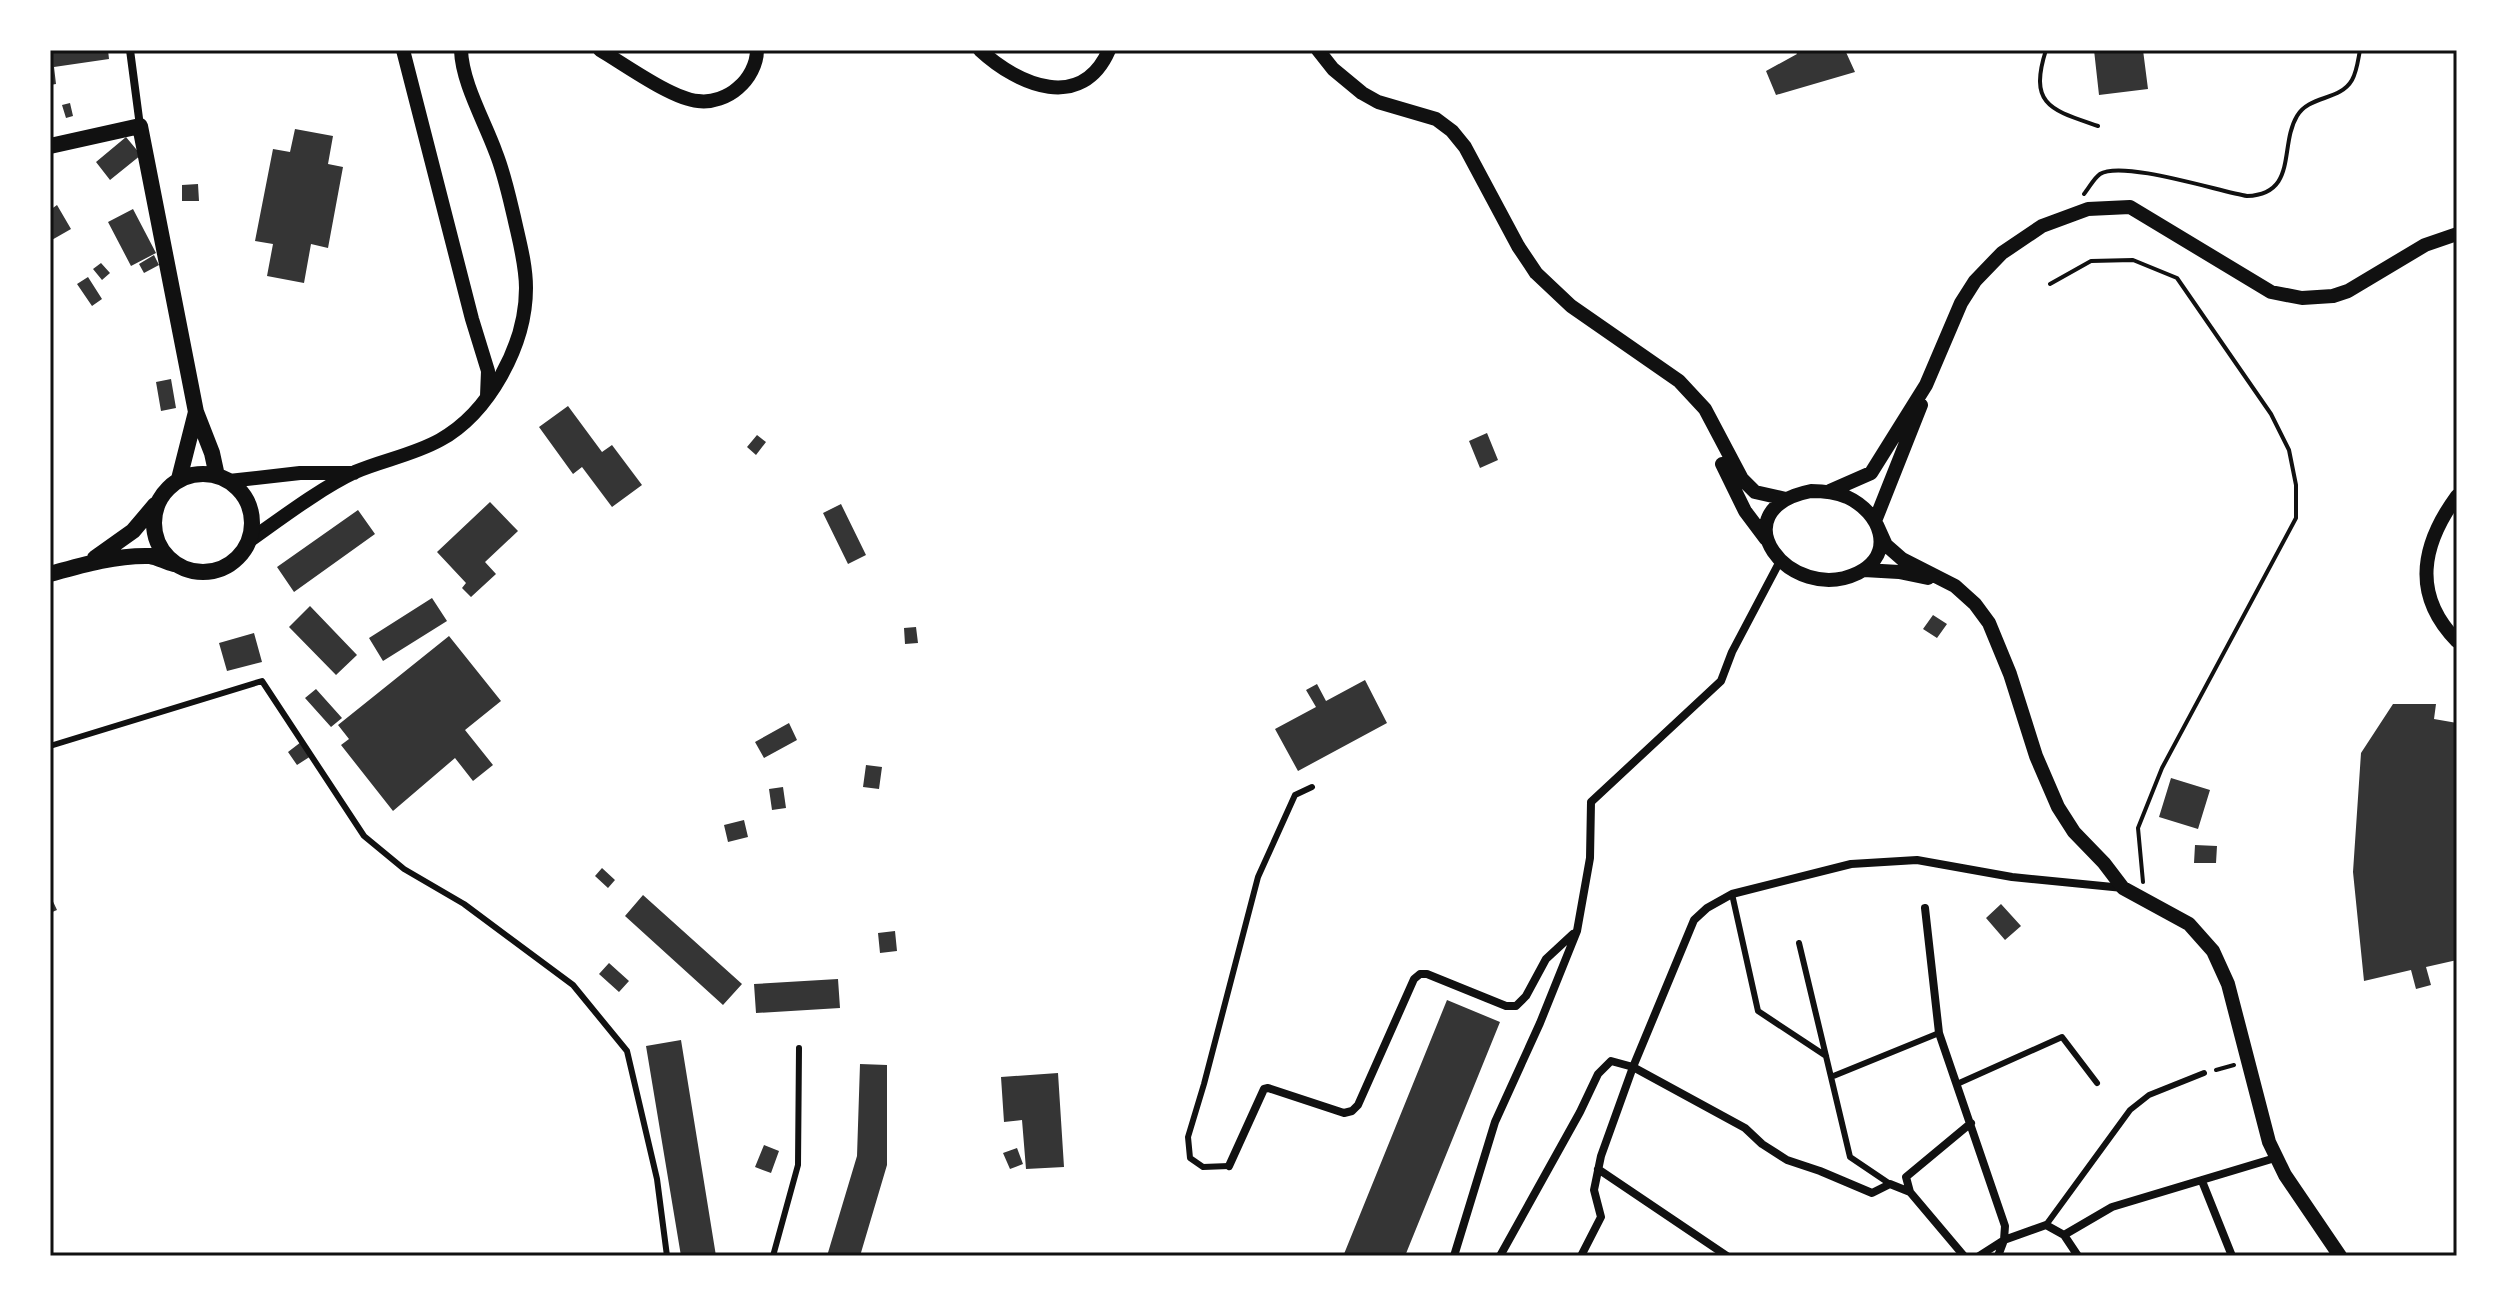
<svg xmlns="http://www.w3.org/2000/svg" width="2507" height="1306" font-family="Roboto,sans-serif">
<style>
.building{fill:#353535}
.lines{fill:none;stroke-linecap:round;stroke-linejoin:round}
.path{stroke:#111;stroke-width:4}
.service{stroke:#111;stroke-width:6}
.minor{stroke:#111;stroke-width:8}
.tertiary{stroke:#111;stroke-width:14}
.secondary{stroke:#111;stroke-width:16}
.neatline{fill:none;stroke:#111;stroke-width:3}
</style>
<rect width="100%" height="100%" fill="#fff"/>
<path class="building" d="M50,50H108L109,59L54,67L56,84L50,85Z
M1795,50H1845L1855,72L1776,95L1766,71L1797,54Z
M2094,50H2143L2148,89L2099,95Z
M70,103L73,116L66,118L62,105Z
M295,129L333,136L328,164L343,167L328,248L311,244L304,283L267,276L273,244L255,241L273,149L290,152Z
M126,137L141,155L110,180L96,162Z
M198,184L199,201H182V185Z
M57,205L71,229L50,241V210Z
M133,209L156,253L131,266L108,222Z
M154,255L159,265L144,273L139,264Z
M101,263L110,273L102,280L93,269Z
M88,277L102,299L92,306L77,284Z
M171,379L176,408L161,411L156,382Z
M568,406L602,452L612,445L642,485L612,507L582,467L573,474L539,427Z
M1487,433L1498,460L1480,468L1469,441Z
M757,435L766,442L756,455L747,447Z
M490,502L518,531L485,562L496,574L471,597L462,588L466,583L437,552Z
M841,504L866,555L848,564L823,513Z
M358,510L375,534L294,592L277,567Z
M432,598L447,621L383,661L369,638Z
M310,606L357,655L336,675L289,627Z
M1933,615L1947,624L1937,638L1923,629Z
M916,627L918,643L905,644L904,628Z
M254,633L262,662L227,671L219,643Z
M449,636L501,701L465,730L493,765L473,781L455,758L393,811L341,745L349,739L338,725Z
M1365,680L1387,723L1298,771L1275,729L1316,707L1306,690L1317,684L1326,701Z
M316,689L342,718L331,727L305,698Z
M2393,704H2436L2434,719L2457,723V960L2426,967L2431,985L2416,989L2411,970L2364,981L2353,872L2361,753Z
M789,723L797,740L764,758L755,742Z
M301,742L311,756L297,765L288,752Z
M866,765L882,767L879,789L863,787Z
M2171,778L2210,790L2198,829L2159,817Z
M783,787L786,808L772,810L769,789Z
M744,820L748,837L728,842L724,825Z
M2195,845L2217,846L2216,863H2194Z
M602,868L615,880L608,888L595,876Z
M50,895L57,910L50,913Z
M643,895L742,984L723,1005L625,916Z
M2001,904L2021,926L2005,940L1986,918Z
M895,931L897,951L880,953L878,933Z
M609,963L629,981L619,992L599,974Z
M838,979L840,1008L756,1013L754,984Z
M1447,1000L1500,1022L1405,1256H1349L1344,1254Z
M681,1040L716,1256H681L646,1046Z
M860,1064L887,1065V1165L860,1256H827L857,1156Z
M1058,1073L1064,1167L1026,1169L1022,1120L1004,1122L1001,1077Z
M764,1145L779,1151L771,1173L755,1167Z
M1017,1148L1023,1164L1010,1169L1003,1153Z"/>
<g class="lines">
<path class="path" d="M2046,50C2028,106 2052,110 2098,126
M2084,194C2089,188 2094,178 2100,174C2122,160 2218,191 2247,196C2298,194 2279,146 2297,116C2309,95 2340,101 2352,80C2357,71 2358,60 2360,50
M2050,284L2091,261L2133,260L2177,278L2271,414L2289,450L2296,485V518L2162,768L2138,828L2143,882
M2216,1070L2234,1065"/>
<path class="service" d="M50,746L262,681L364,836L404,869L464,904L573,985L627,1051L657,1179L667,1256
M1732,894L1758,1011L1826,1056
M1799,943L1831,1077L1939,1033
M1831,1077L1850,1157L1890,1184
M1957,1084L2062,1037L2097,1083
M1229,1166L1203,1167L1190,1158L1188,1137L1204,1084L1258,877L1295,795L1312,787
M2046,1225L2130,1110L2149,1095L2204,1073
M773,1256L798,1165L799,1048"/>
<path class="minor" d="M130,50L140,126
M1925,908L1939,1033L2005,1226L2004,1240L1998,1256
M1229,1166L1264,1089L1268,1088L1344,1113L1352,1111L1358,1105L1414,979L1420,974H1427L1506,1006H1516L1526,996L1546,959L1573,934
M1598,1169L1727,1256
M2202,1181L2232,1256
M2064,1235L2112,1207L2275,1158
M1454,1256L1495,1122L1540,1023L1577,931L1590,858L1591,802L1721,681L1732,652L1780,561
M1500,1256L1580,1112L1598,1074L1611,1061L1633,1067L1745,1128L1762,1144L1787,1160L1820,1171L1872,1193L1890,1184L1910,1192
M1581,1256L1601,1217L1594,1190L1601,1156L1633,1067L1694,920L1707,908L1732,894L1851,864L1917,860L2012,877L2123,888
M1964,1256L1910,1192L1906,1177L1971,1123
M1979,1256L2004,1240L2046,1225L2064,1235L2078,1256"/>
<path class="tertiary" d="M403,50L472,319L488,371L487,396
M600,50C624,64 672,99 698,101C712,103 728,97 738,88C749,79 757,64 757,50
M980,50C1019,86 1082,112 1109,50
M1318,50L1333,69L1362,93L1378,102L1436,119L1452,131L1465,147L1518,246L1536,273L1571,306L1679,381L1705,409L1742,479L1755,492L1786,499
M1722,464L1745,511L1766,539
M229,481L300,473H354
M1811,491C1824,491 1835,492 1847,497C1880,512 1897,553 1858,573C1790,606 1716,510 1811,491Z
M1830,491L1871,473L1926,385L1961,303L1975,281L2002,253L2042,226L2088,209L2130,207L2271,292L2302,298L2333,296L2348,291L2425,245L2457,234
M2457,496C2422,544 2411,594 2457,641
M1875,521L1921,405
M1877,525L1886,545L1902,559L1955,586L1975,604L1989,623L2010,674L2036,756L2058,807L2074,832L2104,863L2123,888L2189,924L2213,951L2228,984L2269,1142L2285,1175L2340,1256
M249,541C280,519 321,488 355,472C383,460 413,455 440,440C489,413 526,345 526,288C526,264 519,240 514,217C509,196 504,173 496,153C485,122 462,83 461,50
M1864,570L1899,572L1928,578"/>
<path class="secondary" d="M50,146L140,126L196,412L212,453L217,476
M154 523a49 49 0 1 1 98 0a49 49 0 1 1-98 0Z
M179,479L196,412
M95,558L133,531L155,505
M50,574C82,565 116,555 150,556C157,557 166,562 174,564"/>
</g>
<rect width="2507" height="1306" fill="none" stroke="#ffffff" stroke-width="104"/>
<rect x="52" y="52" width="2403" height="1202" class="neatline"/>
</svg>
